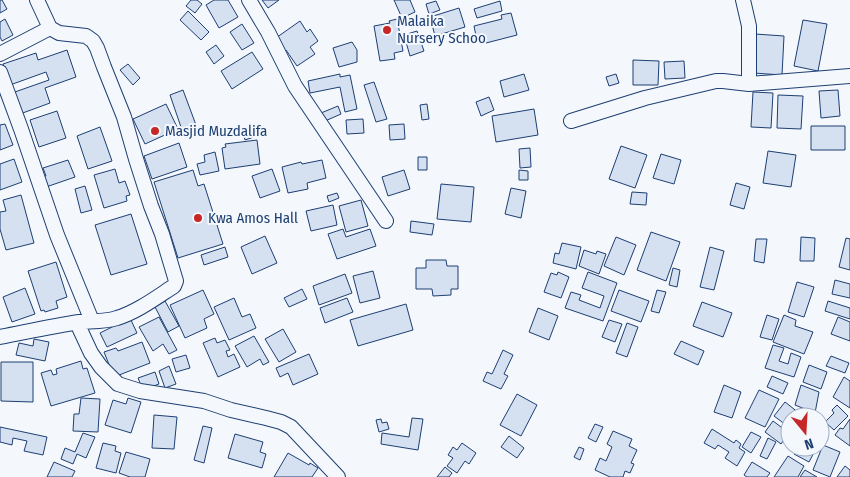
<svg xmlns="http://www.w3.org/2000/svg" width="850" height="477" font-family="'Fira Sans Condensed',sans-serif">
<style>
.building{fill:#d5e0f0;stroke:#1d3f73}
.lines{fill:none;stroke-linecap:round;stroke-linejoin:round}
.street-casing{stroke:#1d3f73;stroke-width:16}
.street{stroke:#f4f7fb;stroke-width:14}
.poi-dot{fill:#c62828;stroke:#f4f7fb;stroke-width:2}
.labels{text-anchor:middle;stroke-width:4;stroke-linejoin:round;paint-order:stroke}
.poi-label{font-size:15px;fill:#1d3f73;stroke:#f4f7fb;text-anchor:start}
</style>
<rect width="100%" height="100%" fill="#f4f7fb"/>
<path class="building" d="M0,0H2L7,9L0,13Z
M191,0H197L202,4L195,13L186,6Z
M214,0H228L238,17L219,28L206,5Z
M262,0H279L268,8Z
M394,0H410L415,12L402,18Z
M436,1L440,10L429,14L426,4Z
M500,1L502,11L477,18L474,9Z
M459,8L465,27L435,36L430,17Z
M188,11L209,32L201,40L180,20Z
M511,13L517,35L486,43L483,34L476,36L474,26L502,19L501,15Z
M5,19L13,35L2,41L0,37V22Z
M397,19L403,51L394,53L395,59L380,61L374,26L390,23L389,21Z
M803,20L827,24L818,71L794,66Z
M300,21L307,32L310,29L318,41L310,47L315,54L297,66L286,50L282,53L273,40Z
M242,24L254,43L242,50L230,32Z
M417,31L424,51L410,56L404,35Z
M755,34L784,36L782,75L753,73Z
M352,42L357,50V62L339,67L333,48Z
M216,45L224,56L214,64L206,52Z
M67,50L76,77L45,88L50,103L20,114L12,93L49,80L46,72L10,85L3,64L36,53L38,60Z
M252,52L263,69L232,89L221,71Z
M633,60L659,61L658,85H633Z
M684,61L685,78L665,79L664,62Z
M128,64L140,78L133,85L120,70Z
M340,74V77L350,75L357,109L345,112L340,87L310,93L308,81Z
M524,74L529,90L504,97L500,81Z
M616,74L619,83L609,86L606,77Z
M374,82L387,119L376,122L364,85Z
M183,90L196,125L182,130L170,95Z
M838,90L840,116L821,118L819,91Z
M753,92L773,93L771,128L751,127Z
M778,95L803,96L801,129L777,128Z
M489,97L494,110L481,116L476,102Z
M166,104L178,129L145,144L133,119Z
M427,104L429,119L422,120L420,105Z
M338,106L341,114L325,121L321,113Z
M534,109L538,135L496,142L492,116Z
M57,111L66,138L39,147L30,120Z
M363,119L364,133L347,134L346,120Z
M5,124L13,145L0,150V125Z
M404,124L405,139L390,140L389,125Z
M251,126L254,137L245,140L242,129Z
M811,126H845V150H811Z
M100,127L112,161L88,169L77,136Z
M257,140L260,164L225,169L222,148L226,147L225,144Z
M179,143L187,167L152,179L144,156Z
M621,146L647,155L635,188L609,179Z
M530,148L531,167L520,168L519,149Z
M768,151L796,155L791,187L763,183Z
M215,152L219,171L200,175L197,164L205,162L204,155Z
M661,154L681,160L674,184L653,178Z
M418,157H427V170H418Z
M14,159L22,182L0,190V164Z
M68,160L75,177L46,187L43,177L46,176L43,168Z
M322,160L326,178L307,183L308,189L288,193L282,167L301,162L302,164Z
M115,169L119,183L125,181L130,195L126,196L127,201L104,208L94,175Z
M272,169L280,191L260,198L252,176Z
M193,170L198,186L204,184L223,244L178,258L154,182Z
M404,170L410,189L388,196L382,177Z
M519,170L528,171V180H519Z
M736,183L750,187L744,209L730,205Z
M441,184L474,187L471,222L437,219Z
M85,186L92,210L81,213L75,189Z
M511,188L526,191L521,218L505,214Z
M632,192L647,193L646,205L630,204Z
M337,193L339,198L329,202L327,196Z
M21,195L34,243L6,250L0,229V212L6,211L3,200Z
M361,200L368,226L346,232L339,206Z
M333,205L337,225L311,231L306,211Z
M131,214L147,264L111,275L95,225Z
M411,221L434,224L432,235L410,232Z
M343,229L346,237L370,229L376,246L337,259L328,234Z
M651,232L680,242L666,281L637,270Z
M265,236L277,263L252,274L241,247Z
M616,237L636,245L624,275L604,266Z
M801,237L815,238L814,261H800Z
M846,238L850,239V270L839,267Z
M756,239H767L764,263L754,261Z
M562,243L581,247L576,269L553,263L555,253L559,254Z
M225,247L228,257L204,265L201,255Z
M710,247L724,251L714,290L700,287Z
M584,250L596,254L597,251L606,254L599,274L579,266Z
M426,260H446L447,266H458V289H451V295L433,296L432,289H416V268H426Z
M56,262L67,297L56,301L58,308L45,312L44,310L41,311L28,271Z
M673,268L680,270L677,287L669,285Z
M373,271L380,298L360,303L353,276Z
M558,272L569,277L561,298L544,292L551,273L557,275Z
M588,272L617,283L603,321L565,308L571,292L581,295L579,300L600,308L604,296L582,288Z
M345,274L352,293L319,305L313,286Z
M835,280L850,284V298L832,294Z
M797,282L814,287L804,317L788,312Z
M25,288L35,314L12,322L3,297Z
M302,289L307,299L289,307L284,298Z
M203,290L214,314L204,319L207,328L185,338L170,305Z
M619,290L649,301L641,322L611,311Z
M657,290L666,292L659,313L651,311Z
M234,298L242,317L250,314L256,328L229,340L214,307Z
M347,298L353,312L325,323L320,308Z
M165,301L179,326L168,332L155,307Z
M828,301L850,308V319L825,311Z
M702,302L732,313L723,337L693,326Z
M406,304L413,330L358,346L350,320Z
M538,308L558,316L549,340L529,332Z
M767,315L779,319L772,340L760,337Z
M784,315L796,320L795,326L813,332L804,354L773,342Z
M159,317L177,350L169,354L163,344L153,351L139,327Z
M838,317L850,322V341L831,334Z
M130,318L137,333L107,347L100,333Z
M609,320L622,324L615,342L602,337Z
M627,323L638,327L627,357L616,353Z
M283,329L296,352L279,362L265,339Z
M254,336L269,362L263,365L260,359L247,367L235,346Z
M215,338L217,343L225,340L230,350L226,351L228,357L234,354L240,367L218,377L203,343Z
M34,339L49,342L45,361L16,355L19,343L33,346Z
M681,341L704,351L698,365L674,354Z
M142,342L150,363L114,377L104,352L116,348L118,351Z
M773,345L784,348L779,361L788,364L791,353L801,357L794,377L765,368Z
M503,350L513,355L504,374L508,376L501,389L483,381L487,372L492,374Z
M309,354L318,374L293,385L288,373L280,377L276,368Z
M186,355L190,368L176,372L172,359Z
M831,356L849,363L845,373L826,366Z
M81,361L83,369L87,368L95,393L51,406L41,373L51,370L53,375L57,374L56,369Z
M1,362H33V402L1,401Z
M809,365L827,372L821,389L803,382Z
M169,366L176,384L165,388L159,371Z
M155,372L159,384L143,390L138,378Z
M772,376L788,383L783,394L767,387Z
M844,377L850,381V408L833,397Z
M724,385L741,392L732,418L714,412Z
M801,385L819,392L815,413L795,405Z
M759,390L779,399L765,427L745,418Z
M517,394L537,405L521,436L500,425Z
M81,398L100,399L98,432L73,431L74,414H79Z
M128,398L141,402L131,433L105,425L113,400L126,404Z
M785,402L804,417H790V428L774,416Z
M837,405L848,416L834,430L825,422L834,413L832,410Z
M154,415L177,417L174,449L152,448Z
M412,418L423,419L418,450L381,444L382,433L409,437Z
M381,419L382,423L387,422L389,429L379,432L376,420Z
M850,419V446L835,435L840,428L843,429Z
M773,421L789,433L781,444L765,432Z
M595,424L603,427L596,442L588,438Z
M203,426L212,428L204,463L194,460Z
M0,427L47,437L43,455L24,451L27,441L13,438L12,445L0,442Z
M712,429L734,443L736,440L741,444L739,448L745,452L737,466L725,458L729,452L718,445L715,449L704,443Z
M613,431L632,439L629,446L637,450L631,463L634,464L630,473L625,471L623,477H610L595,470L600,458L606,461L612,447L607,444Z
M751,432L761,437L751,453L742,447Z
M83,433L95,437L86,458L77,454L73,464L61,459L65,448L75,452Z
M235,434L263,442L260,452L266,454L262,468L228,458Z
M509,436L524,448L517,458L501,447Z
M768,438L776,442L767,459L760,456Z
M103,443L116,446L115,451L121,453L116,473L96,468Z
M462,443L476,453L469,464L465,461L457,473L447,466L453,458L448,455L453,447L457,450Z
M823,445L840,452L830,477L813,470Z
M579,447L584,449L580,460L574,457Z
M798,447H817L809,462L794,454Z
M126,452L150,459L145,477H130L119,473Z
M288,453L309,465L310,463L318,468L312,477H274Z
M788,456L804,466L798,477H774Z
M54,462L75,471L72,477H47Z
M752,462L770,473L767,477H747L744,475Z
M845,466L850,470V477H837Z
M445,467L452,473L449,477H437Z
M805,470L817,477H800Z"/>
<g class="lines">
<defs>
<path id="street" d="M249,0L268,32L295,86L386,221
M743,0L749,26V84
M0,54L50,28
M0,72L21,129L57,235L92,321
M571,121L645,98L716,81H723L749,84L850,76
M77,323L91,353L101,367L118,384L140,391L204,401L231,410L266,418L281,422L291,427L338,477
M0,337C26,332 53,326 79,322C92,321 105,322 117,318C137,312 157,297 174,286L176,281L162,234L151,206L136,159L124,117L104,67L97,48L93,41L86,36L59,33L50,28L37,0"/>
</defs>
<use href="#street" class="street-casing"/>
<use href="#street" class="street"/>
</g>
<g class="poi-dot">
<circle cx="387" cy="30" r="5"/>
<circle cx="155" cy="131" r="5"/>
<circle cx="198" cy="218" r="5"/>
</g>
<g class="labels">
<g class="poi-label">
<text x="397" y="26">Malaika<tspan x="397" dy="17">Nursery Schoo</tspan></text>
<text x="165" y="136">Masjid Muzdalifa</text>
<text x="208" y="223">Kwa Amos Hall</text>
</g>
</g>
<g transform="translate(805 432) rotate(162)"><circle r="24" fill="#f4f7fb" stroke="#9eadc5"/>
<path d="M0-4L9 19L0 12L-9 19Z" fill="#c62828"/>
<text y="-8" font-size="14" font-weight="bold" text-anchor="middle" fill="#1d3f73">N</text>
</g>
</svg>
